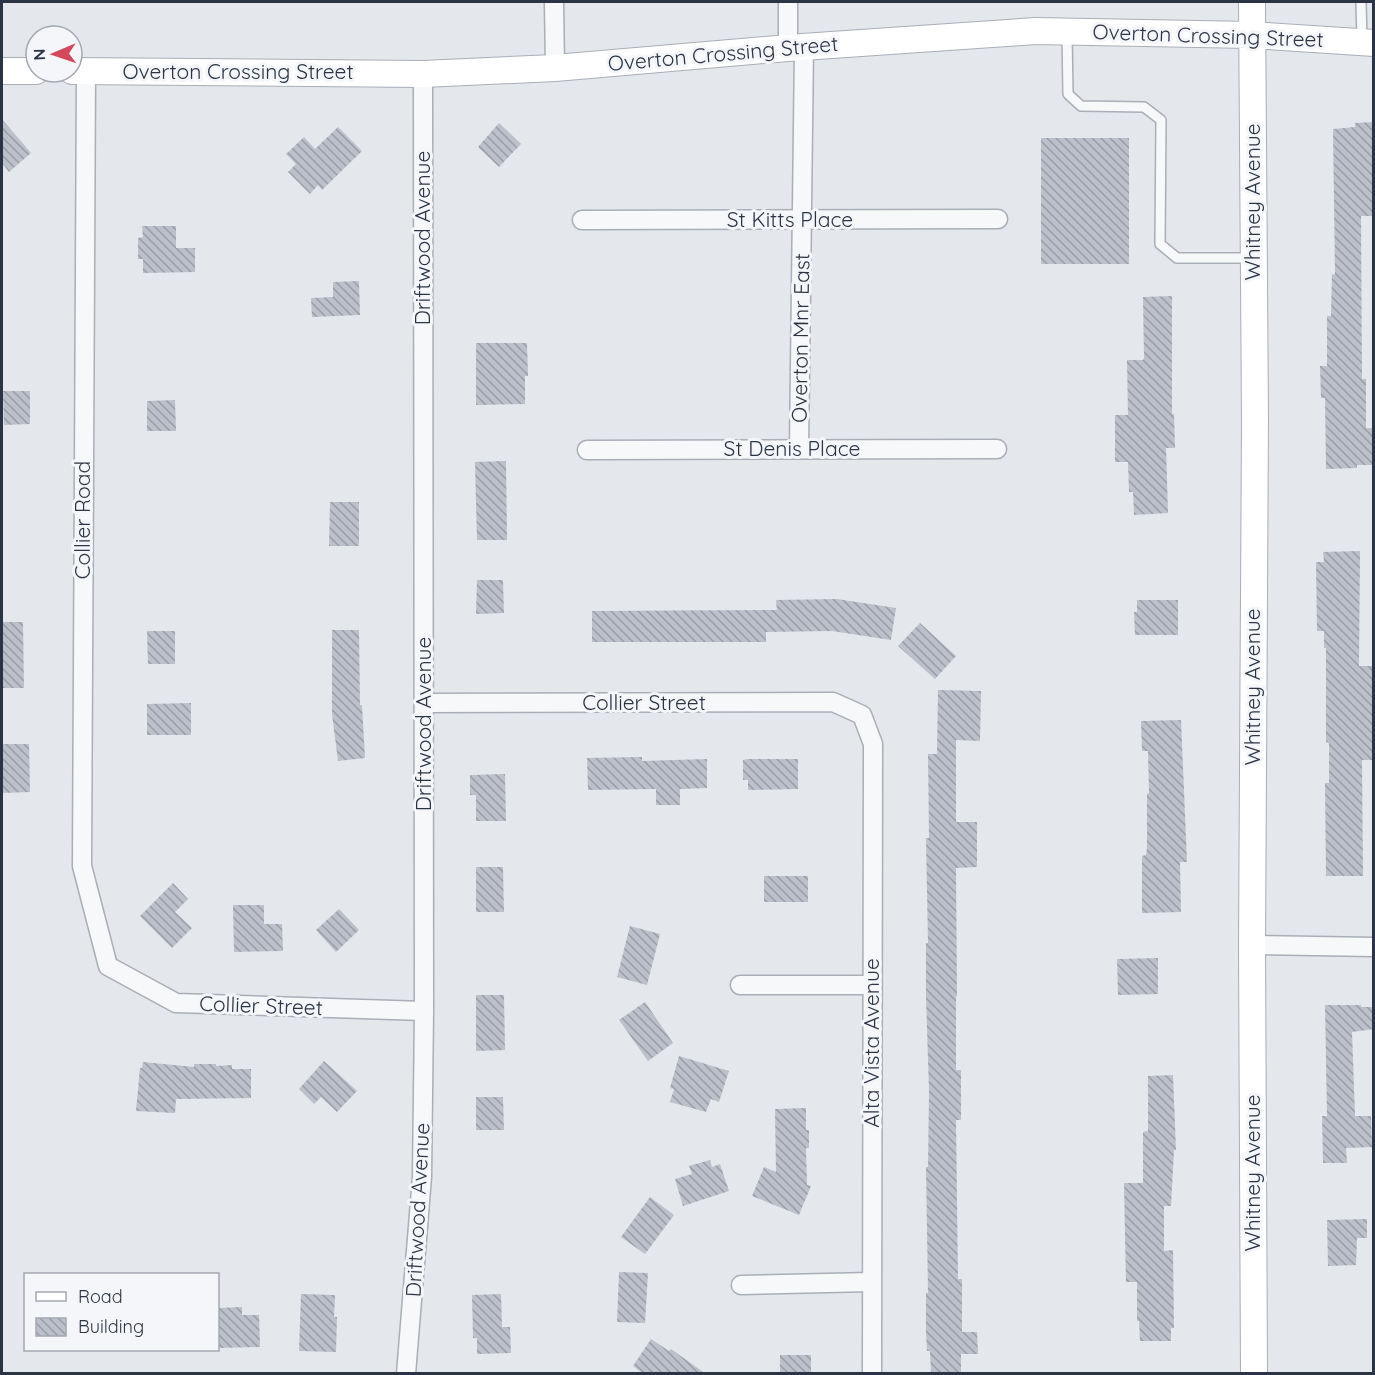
<svg xmlns="http://www.w3.org/2000/svg" width="1375" height="1375" font-family="Quicksand,sans-serif">
<style>
.building{fill:url(#building-back-hatch)}
.lines{fill:none;stroke-linecap:round;stroke-linejoin:round}
.service-casing{stroke:#a9aeb7;stroke-width:12}
.minor-casing{stroke:#a9aeb7;stroke-width:21}
.secondary-casing{stroke:#a9aeb7;stroke-width:28}
.service{stroke:#f7f8fa;stroke-width:9}
.minor{stroke:#f7f8fa;stroke-width:18}
.secondary{stroke:#fff;stroke-width:26}
.labels{text-anchor:middle;stroke-width:6;stroke-linejoin:round;paint-order:stroke}
.street-label{font-size:21px;fill:#2b3445;stroke:#f4f6f9}
</style>
<defs>
<pattern id="building-back-hatch" width="6" height="6" patternUnits="userSpaceOnUse" patternTransform="scale(1.5)"><rect width="6" height="6" fill="#bbc0ca"/><path d="M-1 5l2 2M0 0l6 6M5-1l2 2" fill="none" stroke="#989da6"/></pattern>
</defs>
<rect width="100%" height="100%" fill="#e4e7ec"/>
<path class="building" d="M2,119L31,153L9,172L2,163Z
M1374,122V216H1361L1362,379H1366V428H1372V465H1357V468L1326,469L1325,398H1321L1320,366H1327V316H1331L1332,274L1335,275L1333,129L1355,127V123Z
M499,123L521,144L499,167L478,147Z
M338,127L362,151L322,190L318,185L310,194L288,172L296,164L286,154L304,137L315,149Z
M1041,138H1129V264H1041Z
M142,226H176V248H195V272L143,273V259H138V238L143,237Z
M359,281L360,315L312,317L311,298L333,297V282Z
M1172,296V414H1174L1175,448H1166L1168,513L1134,515L1133,492H1129L1128,462H1115V415H1128L1127,360H1143L1144,358L1143,297Z
M476,343H527L528,376H525V404L476,405Z
M3,391H30V424L4,425Z
M175,400L176,431H147V401Z
M506,461L507,540H477L475,462Z
M330,502H359V546H329Z
M1360,551L1359,666H1373L1372,760H1362L1363,876H1326L1325,783H1329V743L1326,742V648H1324V631H1317L1316,562H1324L1323,552Z
M477,580H503L504,613L476,614Z
M837,599L896,608L891,640L832,631L766,632V642H592V611L777,610L776,600Z
M1137,600H1178V635H1135L1134,612H1137Z
M2,622H23L24,688H2Z
M920,623L956,656L935,679L898,646Z
M332,630H359L360,705H362L365,758L338,761L332,714Z
M147,631H175V664H148Z
M938,690L981,691L980,741L956,740V822H977V867L956,868L957,996H956V1070H961V1120H956L958,1279H962V1332H977L978,1354H961V1372L931,1373L930,1351H927L926,1332V1293H928L926,1167H928L929,1091L926,996V943H928L926,838H929L928,754H937Z
M191,703V735H147V704Z
M1181,720L1187,862H1180L1181,912L1142,913V856L1146,855L1147,848V794L1149,793L1148,751H1142L1141,721Z
M2,744H29L30,792L2,793Z
M642,757V761L707,759V788L680,789V805H656V789L588,790L587,758Z
M748,759H798V789L748,790V780H743V760Z
M505,774L506,821H476V795H470V775Z
M476,867H503L504,912H476Z
M764,876H808V902H764Z
M173,883L188,899L175,912L192,928L172,948L140,916Z
M233,905H264V924H282L283,951L234,952Z
M339,909L359,930L336,952L316,930Z
M630,926L660,934L647,985L617,977Z
M1158,958V994L1118,995L1117,959Z
M476,995H504L505,1050L476,1051Z
M645,1002L673,1043L648,1061L619,1020Z
M1325,1005H1361V1007H1374V1029L1352,1032L1355,1116H1371L1372,1147L1346,1148L1347,1163H1323L1322,1116H1327Z
M679,1056L729,1071L719,1102L711,1099L706,1112L670,1102L674,1089L670,1088Z
M324,1061L357,1091L337,1112L321,1097L314,1104L299,1089Z
M143,1062L194,1067V1064H216V1066L232,1065V1069H251V1098L176,1099L175,1113L136,1111L140,1068H142Z
M1173,1075L1176,1150H1174L1171,1206H1164V1251L1173,1250L1174,1328H1171V1341H1140L1139,1321H1137V1282H1126L1124,1183H1143V1132L1148,1131V1076Z
M476,1097H503L504,1130H476Z
M806,1108V1130H809V1148H806L807,1185L811,1186L799,1215L752,1196L764,1167L776,1172L775,1109Z
M710,1160L712,1167L720,1164L729,1191L683,1206L675,1179L692,1174L689,1166Z
M650,1197L674,1215L645,1254L621,1237Z
M1367,1219V1238H1357L1356,1265L1328,1266L1327,1220Z
M619,1272L648,1273L645,1323L617,1322Z
M301,1294L335,1295L334,1317H337L336,1352L299,1351Z
M501,1294L502,1327H510L511,1353L477,1354V1338H473L472,1295Z
M242,1307V1315H259L260,1347L218,1348L219,1308Z
M651,1339L669,1351L671,1349L706,1374H644L633,1366Z
M780,1355H811V1374H780Z"/>
<g class="lines">
<defs>
<path id="service" d="M1361,2L1362,41
M1067,34L1068,94L1081,106L1144,107L1161,120L1160,244L1177,258H1253"/>
<path id="minor" d="M554,2L555,68
M788,48V2
M86,71L82,866L108,966L176,1003L424,1011
M582,220L998,219
M799,449L804,47
M587,450L997,449
M424,703L833,702L862,715L873,744L872,1374
M1252,945L1374,947
M740,985H872
M741,1285L871,1282
M406,1374L422,1177L424,1011L423,74"/>
<path id="secondary" d="M1252,2L1255,420L1252,945L1254,1374
M2,71H36
M72,71L423,74L555,68L788,48L1036,31L1252,35L1374,43"/>
</defs>
<use href="#service" class="service-casing"/>
<use href="#minor" class="minor-casing"/>
<use href="#secondary" class="secondary-casing"/>
<use href="#service" class="service"/>
<use href="#minor" class="minor"/>
<use href="#secondary" class="secondary"/>
</g>
<g class="labels">
<g class="street-label">
<text transform="translate(1208 36) rotate(2)" y="7">Overton Crossing Street</text>
<text transform="translate(723 54) rotate(-5)" y="7">Overton Crossing Street</text>
<text x="238" y="79">Overton Crossing Street</text>
<text transform="translate(1253 202) rotate(-90)" y="7">Whitney Avenue</text>
<text x="790" y="227">St Kitts Place</text>
<text transform="translate(423 238) rotate(-90)" y="7">Driftwood Avenue</text>
<text transform="translate(801 338) rotate(-89)" y="7">Overton Mnr East</text>
<text x="792" y="456">St Denis Place</text>
<text transform="translate(83 520) rotate(-90)" y="7">Collier Road</text>
<text transform="translate(1253 687) rotate(-90)" y="7">Whitney Avenue</text>
<text x="644" y="710">Collier Street</text>
<text transform="translate(424 724) rotate(-90)" y="7">Driftwood Avenue</text>
<text transform="translate(261 1006) rotate(2)" y="7">Collier Street</text>
<text transform="translate(872 1043) rotate(-90)" y="7">Alta Vista Avenue</text>
<text transform="translate(1253 1173) rotate(-90)" y="7">Whitney Avenue</text>
<text transform="translate(418 1210) rotate(-87)" y="7">Driftwood Avenue</text>
</g>
</g>
<rect width="1375" height="1375" fill="none" stroke="#2b3445" stroke-width="6"/>
<rect x="24" y="1273" width="195" height="78" fill="#f4f6f9" stroke="#a4a8b1" stroke-width="1.5"/>
<rect x="36" y="1292" width="30" height="9" fill="#ffffff" stroke="#a4a8b1" stroke-width="1.5"/>
<text x="78" y="1303" font-size="18" fill="#2b3445">Road</text>
<rect x="36" y="1318" width="30" height="18" fill="url(#building-back-hatch)" stroke="#a4a8b1" stroke-width="1.5"/>
<text x="78" y="1333" font-size="18" fill="#2b3445">Building</text>
<g transform="translate(54 54) rotate(268)"><circle r="28" fill="#f4f6f9" stroke="#a4a8b1" stroke-width="1.5"/>
<path d="M0-4.5L10 22L0 15L-10 22Z" fill="#d1495b"/>
<text y="-9" font-size="16" font-weight="bold" text-anchor="middle" fill="#2b3445">N</text>
</g>
</svg>
